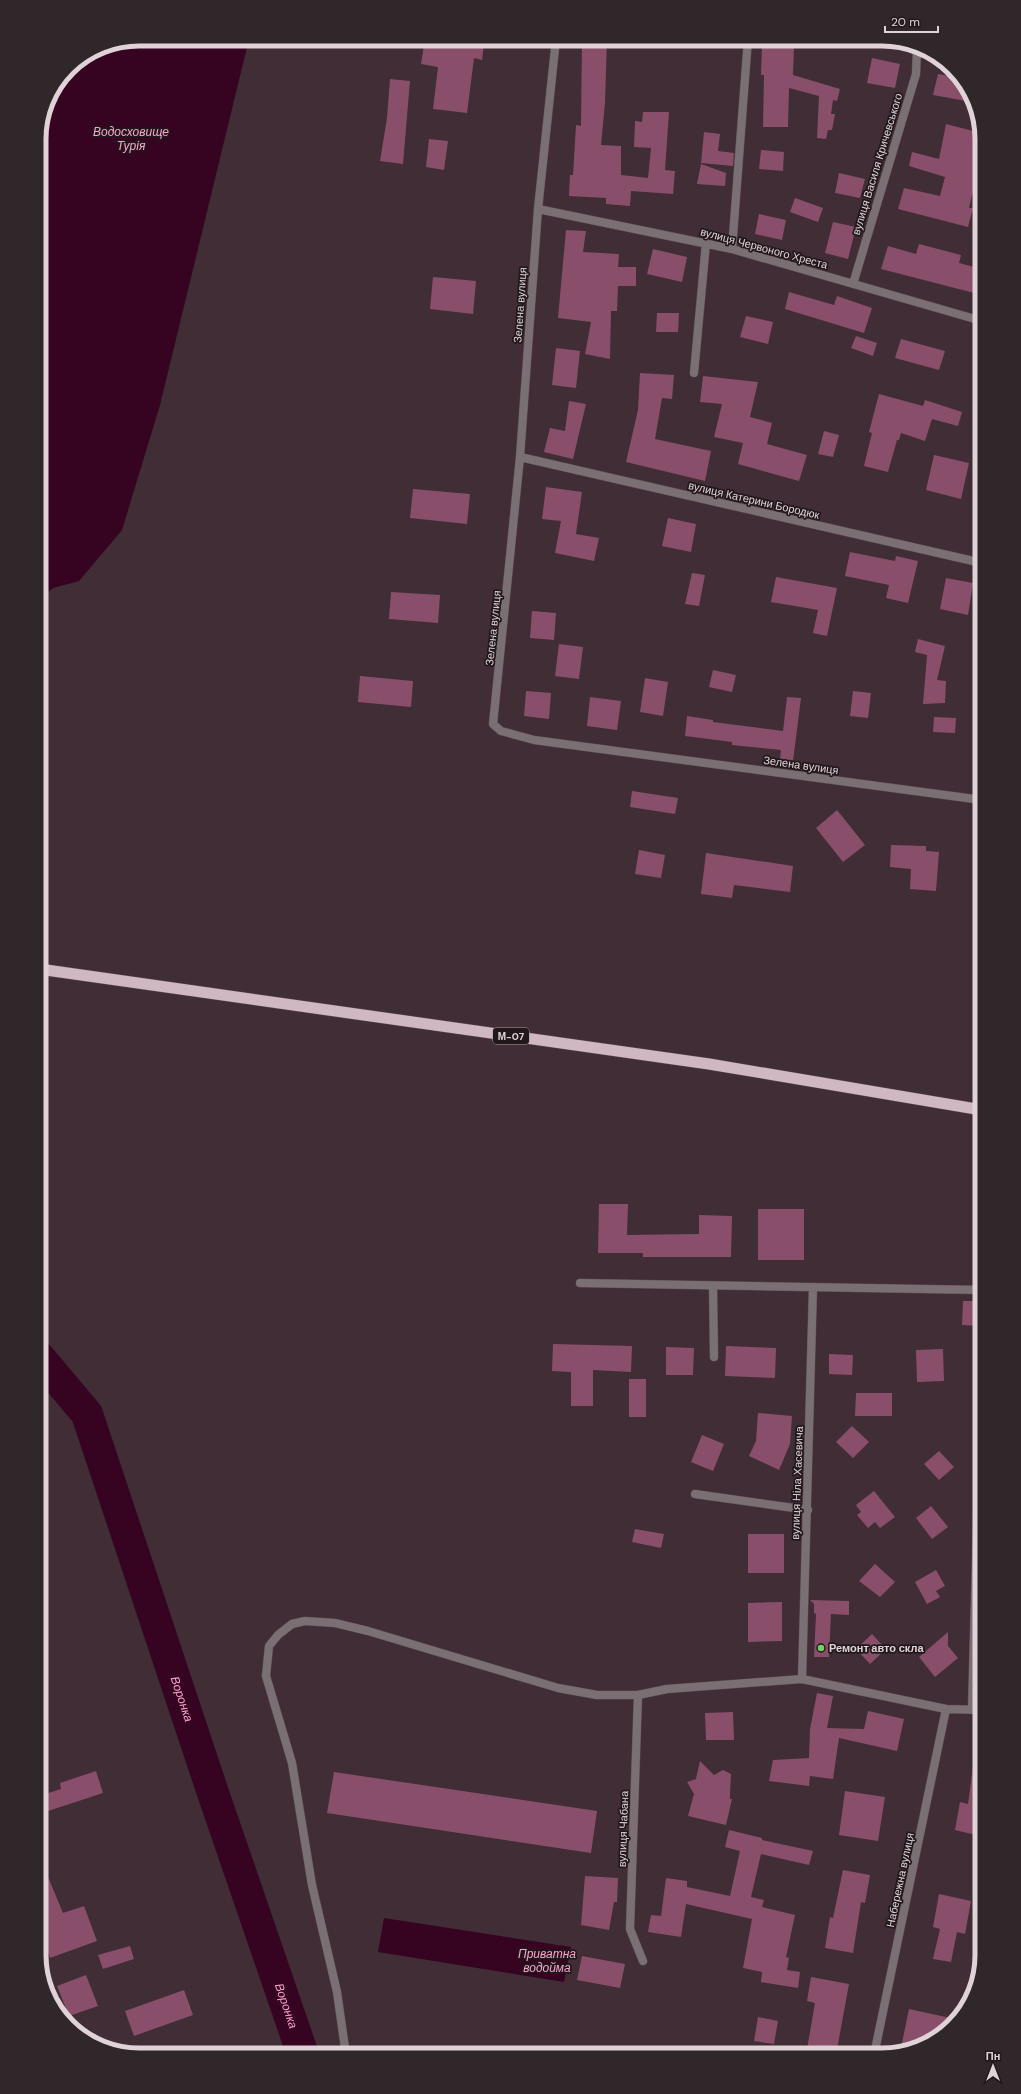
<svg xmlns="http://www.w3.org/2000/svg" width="1021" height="2094" font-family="'DM Sans',sans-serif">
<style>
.water{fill:#360321}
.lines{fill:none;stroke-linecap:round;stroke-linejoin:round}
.river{stroke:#360321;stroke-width:32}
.building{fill:#894f6a}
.service-casing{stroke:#5d4b52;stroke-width:9}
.minor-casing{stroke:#5d4b52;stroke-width:9}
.trunk-casing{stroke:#5d4b52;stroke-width:12}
.service{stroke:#7a7074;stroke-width:8}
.minor{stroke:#7a7074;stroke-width:8}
.trunk{stroke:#cfb8c2;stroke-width:11}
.poi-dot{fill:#6fd360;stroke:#21181c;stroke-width:1.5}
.labels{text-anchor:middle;stroke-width:3.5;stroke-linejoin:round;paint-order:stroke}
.shield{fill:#21181c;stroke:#a79ba0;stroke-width:1}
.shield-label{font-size:10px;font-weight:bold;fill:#e0d3d8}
.street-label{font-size:11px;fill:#e0d3d8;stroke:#21181c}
.poi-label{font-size:11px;font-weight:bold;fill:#e0d3d8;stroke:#21181c;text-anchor:start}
.water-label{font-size:12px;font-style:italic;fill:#fda4cd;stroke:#21181c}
.rim{fill:none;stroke:#e0d3d8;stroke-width:5}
</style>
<rect width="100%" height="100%" fill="#402d35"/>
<path class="water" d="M139,39H249L160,405L122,530L79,581L53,588L39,600V133L47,100L68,68L101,47Z
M384,1918L571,1947L564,1982L378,1952Z"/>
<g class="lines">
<path class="river" id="s1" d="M39,1357L87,1414L212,1790L303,2055"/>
</g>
<path class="building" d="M425,39H452L484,44L482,60L474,58L467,113L433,109L438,67L421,64Z
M582,39H607L605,103L601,145L621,146V175L648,178L651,148L634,147L635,121L642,122L643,112H669L665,170L675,171L673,194L631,191L630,206L606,204V198L569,196L570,175H573L576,125L581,126Z
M762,44L794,46L793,75L840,89L837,101L833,100L831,114H835L832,130H828L826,139L817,138L819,96L789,88L788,127H763L764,75H761Z
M872,58L900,64L895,88L867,83Z
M938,74L956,77L967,92L966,101L933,95Z
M390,79L410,81L403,164L380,161L387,118Z
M946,124L981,133L982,153L969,208H973L968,227L898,209L904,188L940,196L945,177L909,166L912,152L939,159Z
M704,132L720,134L718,151L734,153L733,166L701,163Z
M429,139L448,141L444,170L426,167Z
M761,150L784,152L783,171L759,169Z
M701,164L726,173L725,186L697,184Z
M839,173L865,179L860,198L835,193Z
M795,198L823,208L818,222L790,212Z
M759,214L786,220L782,240L755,234Z
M833,222L856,227L848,259L825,253Z
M566,230L586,231L583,252L619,254L618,267H636V286H618L617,311H611L610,359L585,354L591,322L558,318Z
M919,244L961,255L959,263L982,269V295L881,269L888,246L916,254Z
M653,249L687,257L682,282L647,274Z
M433,277L476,281L473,314L430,309Z
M789,292L834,305L837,296L872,308L864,333L785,309Z
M657,313H679L678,332H656Z
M746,316L773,322L768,344L740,337Z
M856,336L877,343L873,356L851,348Z
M901,339L945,351L939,370L895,358Z
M556,348L580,351L576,388L552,385Z
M640,373L674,375L672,399L662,398L655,439L711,451L705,481L626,462L638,410Z
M703,376L758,382L750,417L772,423L767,444L807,455L799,481L738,464L743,443L714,437L722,404L700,402Z
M879,394L923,406L925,400L962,412L958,426L932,419L925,441L901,433L899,440H897L888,472L864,466L872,433L869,432Z
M569,401L586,404L573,459L544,452L550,428L565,431Z
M824,431L839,435L833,457L818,454Z
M934,455L969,463L961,499L926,490Z
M546,487L582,492L576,534L599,538L594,561L555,553L561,521L542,519Z
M413,489L470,494L467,524L410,518Z
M668,518L696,524L691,552L662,546Z
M850,552L895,561L896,556L918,561L908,603L886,598L889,585L845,576Z
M692,573L705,575L699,606L685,604Z
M776,577L837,588L827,636L813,633L818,610L771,602Z
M946,578L973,583L968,615L940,609Z
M391,592L440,595L438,623L389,619Z
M532,611L556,613L554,640L530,638Z
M918,639L945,646L937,680L946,681L945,703L923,704L927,655L915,652Z
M559,644L583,647L579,679L555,676Z
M713,670L736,675L732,692L709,687Z
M360,676L413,681L411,707L358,702Z
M645,678L668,682L663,716L640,712Z
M526,691L551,693L549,719L524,716Z
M853,691L871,693L868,718L850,716Z
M590,697L621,701L617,730L587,726Z
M787,697L801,698L793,761L780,759L781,750L732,745V742L685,736L687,716L713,720V722L783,731Z
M934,717L956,718L955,733L933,732Z
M632,791L678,798L675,814L630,807Z
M837,810L865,845L843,862L816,828Z
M891,845L926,846V851L939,852L936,891L910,889L911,869L890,867Z
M639,850L665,855L661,878L635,874Z
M706,853L793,866L790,892L734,885L732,898L701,894Z
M599,1204H628L627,1235L699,1234V1215L732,1216L731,1257H643V1253H598Z
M758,1209H804V1260H758Z
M963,1301H980L979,1326L962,1325Z
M553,1344L632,1346L631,1372L593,1370V1406H571V1372L552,1371Z
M726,1346L776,1348L775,1378L725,1376Z
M666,1347L694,1348L693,1375H666Z
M943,1349L944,1381L917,1382L916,1350Z
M829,1354L853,1355L852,1375L829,1374Z
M629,1379H646V1417H629Z
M856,1393H892V1416H855Z
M758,1413L792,1416L790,1444L779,1470L749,1456L756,1441Z
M852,1426L869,1442L853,1458L836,1442Z
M702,1435L724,1444L713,1471L691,1462Z
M939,1451L954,1467L939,1480L924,1464Z
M874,1491L895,1517L880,1528L875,1522L868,1528L857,1515L861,1512L856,1505Z
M931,1506L948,1527L932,1539L916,1518Z
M635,1529L664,1534L661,1548L632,1542Z
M748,1534H784V1573H748Z
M875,1564L895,1582L880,1597L859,1581Z
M936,1570L945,1586L936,1591L940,1597L927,1604L915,1582Z
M810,1600L849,1601V1615L831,1614L829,1657H814L816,1614L814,1613V1604Z
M782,1602V1641L748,1642V1603Z
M948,1632V1646L958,1658L935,1677L919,1657Z
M872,1634L886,1649L870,1664L856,1649Z
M817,1693L833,1696L827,1728L864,1729L868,1711L904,1719L897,1751L839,1738L833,1779L810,1776L809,1786L769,1781L773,1760L809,1758L810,1729Z
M733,1712L734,1740H706L705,1713Z
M700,1761L714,1775L723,1770L731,1774L730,1794V1799H732L726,1825L688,1816L694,1794L687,1782L696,1779Z
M973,1767H982L980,1836L955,1830L960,1802L968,1804Z
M96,1771L103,1793L39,1814V1796L61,1789L60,1783Z
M334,1772L597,1811L591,1853L327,1813Z
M845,1791L885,1797L878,1841L839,1835Z
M729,1830L762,1838V1840L813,1851L809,1865L761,1854L751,1897L764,1900L762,1907L795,1915L786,1957L789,1958L787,1970L800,1972L798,1988L761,1982L762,1972L743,1968L752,1919L686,1904L681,1937L648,1932L651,1915L661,1916L666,1878L687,1881V1887L730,1896L740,1851L725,1847Z
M39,1855L63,1913L84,1906L97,1941L50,1958L39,1927Z
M843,1870L870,1875L865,1903L861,1902L853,1953L825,1948L830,1917L833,1918Z
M585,1876L618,1878L617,1902H614L609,1930L581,1925Z
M939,1894L971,1901L965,1934L957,1932L951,1962L933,1959L940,1929L933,1927Z
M130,1946L134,1959L103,1969L98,1955Z
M582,1956L625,1964L620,1988L577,1980Z
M86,1975L98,2006L69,2016L57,1986Z
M811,1977L849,1984L836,2055H806L815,2003L807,2001Z
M184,1990L193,2015L134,2036L125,2011Z
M909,2009L955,2019L921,2046L902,2043Z
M758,2017L778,2021L774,2044L754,2041Z"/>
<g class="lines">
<defs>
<path id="service" d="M713,1286L714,1357
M695,1494L808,1510
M346,2055L337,1992L312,1885L292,1763L266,1676L269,1646L278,1635L292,1624L305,1621L335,1623L368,1631L558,1688L597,1695H638"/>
<path id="minor" d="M556,39L538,209L520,457L493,724L501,731L534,740L982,800
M874,39L898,43
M538,209L732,249L982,321
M732,249L748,39
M853,284L916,74L917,50
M694,373L706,243
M520,457L982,563
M580,1283L982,1290
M802,1679L813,1287
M972,1709L978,1487
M643,1961L630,1929L638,1695L667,1689L802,1679L946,1709L982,1710
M874,2055L946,1709"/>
<path id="trunk" d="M39,969L709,1064L982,1110"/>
</defs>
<use href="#service" class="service-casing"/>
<use href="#minor" class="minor-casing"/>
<use href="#trunk" class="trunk-casing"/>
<use href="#service" class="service"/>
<use href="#minor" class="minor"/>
<use href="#trunk" class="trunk"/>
</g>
<circle class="poi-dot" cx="821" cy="1648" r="4"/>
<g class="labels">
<rect class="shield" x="493" y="1028" width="36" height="16" rx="3"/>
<g class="shield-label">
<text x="511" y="1040">М-07</text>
</g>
<g class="street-label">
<text transform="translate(877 164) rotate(-73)" y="4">вулиця Василя Кричевського</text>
<text transform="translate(764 248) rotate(15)" y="4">вулиця Червоного Хреста</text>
<text transform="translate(520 305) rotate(-86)" y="4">Зелена вулиця</text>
<text transform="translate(754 500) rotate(13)" y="4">вулиця Катерини Бородюк</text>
<text transform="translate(493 628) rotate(-84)" y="4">Зелена вулиця</text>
<text transform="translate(801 765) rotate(8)" y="4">Зелена вулиця</text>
<text transform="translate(797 1483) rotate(-88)" y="4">вулиця Ніла Хасевича</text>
<text transform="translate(623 1829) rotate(-88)" y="4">вулиця Чабана</text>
<text transform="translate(900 1880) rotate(-78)" y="4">Набережна вулиця</text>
</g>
<g class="poi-label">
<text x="829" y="1652">Ремонт авто скла</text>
</g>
<g class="water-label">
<text x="131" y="136">Водосховище<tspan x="131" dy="14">Турія</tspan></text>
<text dy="4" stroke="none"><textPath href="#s1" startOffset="375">Воронка</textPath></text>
<text x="547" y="1958">Приватна<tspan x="547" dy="14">водойма</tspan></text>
<text dy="4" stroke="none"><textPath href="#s1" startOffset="699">Воронка</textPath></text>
</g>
</g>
<path d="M0 0H1021V2094H0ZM139 46H882A93 93 0 0 1 975 139V1955A93 93 0 0 1 882 2048H139A93 93 0 0 1 46 1955V139A93 93 0 0 1 139 46Z" fill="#30272b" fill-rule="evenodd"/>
<path class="rim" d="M139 46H882A93 93 0 0 1 975 139V1955A93 93 0 0 1 882 2048H139A93 93 0 0 1 46 1955V139A93 93 0 0 1 139 46Z"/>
<g transform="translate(993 2066)" stroke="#21181c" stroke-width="3" paint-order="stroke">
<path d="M0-3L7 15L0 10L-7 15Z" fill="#e0d3d8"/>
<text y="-6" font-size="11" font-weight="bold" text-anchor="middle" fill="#e0d3d8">Пн</text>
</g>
<path d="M885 26v6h53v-6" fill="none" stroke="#e0d3d8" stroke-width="2"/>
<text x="891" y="26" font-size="12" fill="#e0d3d8" stroke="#21181c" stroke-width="3" paint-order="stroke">20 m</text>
</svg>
